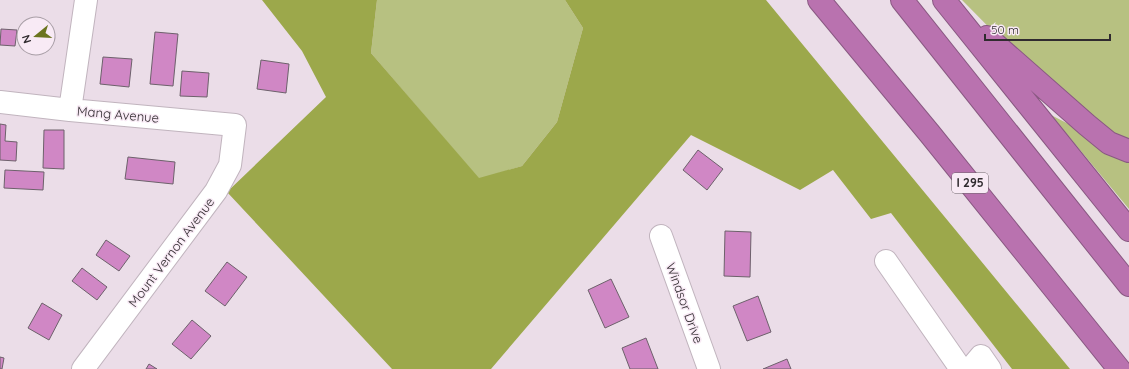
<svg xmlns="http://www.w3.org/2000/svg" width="1129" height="369" font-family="Quicksand,sans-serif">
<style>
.green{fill:#b7c181}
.forest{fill:#9ca84b}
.building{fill:#d087c5;stroke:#6d616b}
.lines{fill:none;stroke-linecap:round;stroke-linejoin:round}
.minor-casing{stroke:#c1b4be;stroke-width:24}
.highway-casing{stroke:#895982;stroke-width:24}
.minor{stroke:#fff;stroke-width:22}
.highway{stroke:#b972af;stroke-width:22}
.labels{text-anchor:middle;stroke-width:3;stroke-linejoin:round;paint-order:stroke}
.shield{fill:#f8eaf5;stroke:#6c646a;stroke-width:1}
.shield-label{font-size:12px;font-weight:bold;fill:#302b2f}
.street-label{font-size:13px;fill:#302b2f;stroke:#f8eaf5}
</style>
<rect width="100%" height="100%" fill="#ebdde8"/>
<path class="green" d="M377,0H565L583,28L557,122L522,166L479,179L371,53Z
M962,0H1129V139L1111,133L1028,67Z
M1051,115L1129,155V209Z"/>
<path class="forest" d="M262,0H377L371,53L479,178L522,166L557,122L583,28L565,0H766L1070,369H1012L891,213L871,219L833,170L800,190L691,135L491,369H392L227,192L326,97L302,51Z"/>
<path class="building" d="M1,29L17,30L15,46L0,45Z
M155,32L178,34L173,86L150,84Z
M103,57L132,59L129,87L100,84Z
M261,60L289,64L286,93L257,89Z
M182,71L209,73L207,97L180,96Z
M0,124L6,125L5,141L17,142L16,161L0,160Z
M44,130H64V169L43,168Z
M698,150L723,169L707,190L683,170Z
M128,157L175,162L173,184L125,179Z
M5,170L44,172L43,190L4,188Z
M725,231L751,232L750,277L724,276Z
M106,240L130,256L119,271L96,255Z
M227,262L247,277L225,306L205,291Z
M82,268L107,287L97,300L72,281Z
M611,279L629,317L605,328L588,290Z
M758,296L771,332L747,341L733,306Z
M42,303L62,315L49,340L28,328Z
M192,320L211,336L191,359L172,344Z
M646,338L658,369H630L622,348Z
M0,357L4,358L2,369H0Z
M787,359L791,369H763Z
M149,364L157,369H146Z"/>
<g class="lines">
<defs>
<path id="minor" d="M0,102L70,110L235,125L230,165L216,191L83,369
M70,110L86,0
M661,236L709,369
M886,261L961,369
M970,369L981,356L990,369"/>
<path id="highway" d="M819,0L930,134L1119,369
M902,0L1129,285
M944,0L1129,230
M987,37L1087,125L1109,143L1129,151"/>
</defs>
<use href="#minor" class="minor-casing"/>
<use href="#highway" class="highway-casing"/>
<use href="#minor" class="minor"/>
<use href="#highway" class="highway"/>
</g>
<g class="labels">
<rect class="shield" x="952" y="173" width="36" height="20" rx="3"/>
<g class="shield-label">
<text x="970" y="187">I 295</text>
</g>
<g class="street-label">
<text transform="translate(118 114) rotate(5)" y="5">Mang Avenue</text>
<text transform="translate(171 252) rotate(-53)" y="5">Mount Vernon Avenue</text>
<text transform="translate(685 303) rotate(70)" y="5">Windsor Drive</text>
</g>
</g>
<g transform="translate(36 36) rotate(252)"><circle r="19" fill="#f8eaf5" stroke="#a89ea6"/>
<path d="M0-3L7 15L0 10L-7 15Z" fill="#6b741e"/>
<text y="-6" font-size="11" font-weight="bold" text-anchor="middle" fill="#302b2f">N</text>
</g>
<path d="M985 34v6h125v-6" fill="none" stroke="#302b2f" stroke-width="2"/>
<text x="991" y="34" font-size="12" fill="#302b2f" stroke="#f8eaf5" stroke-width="3" paint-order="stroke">50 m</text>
</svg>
